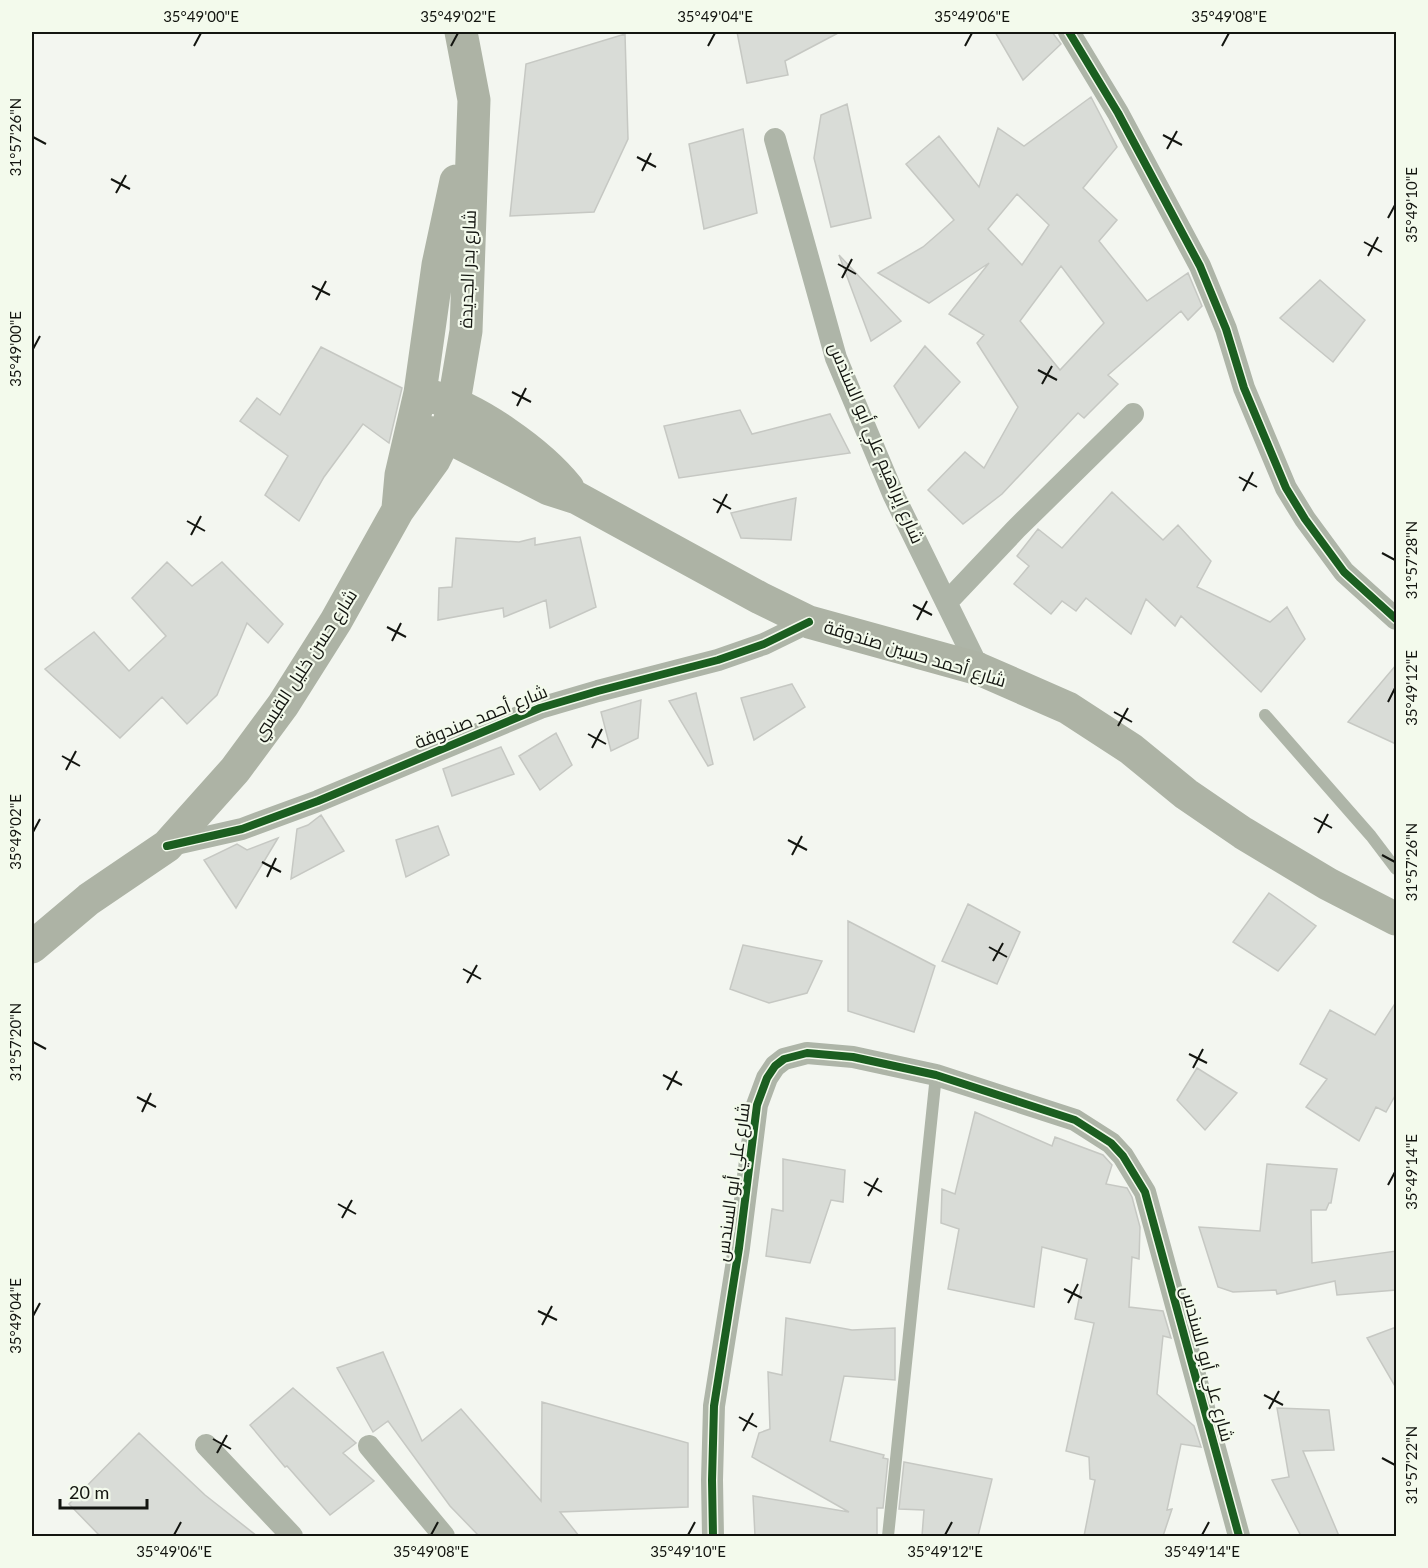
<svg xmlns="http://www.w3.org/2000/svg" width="1428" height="1568" font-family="Lato,Cairo,sans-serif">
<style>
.building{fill:#d9dcd7;stroke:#c6c8c3;stroke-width:1.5;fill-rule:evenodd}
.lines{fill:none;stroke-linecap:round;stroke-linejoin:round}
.service{stroke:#aeb5a8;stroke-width:12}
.minor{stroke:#aeb5a8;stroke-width:22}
.secondary{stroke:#adb3a5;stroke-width:33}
.cycleway-casing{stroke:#f3faec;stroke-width:11}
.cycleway{stroke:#1b5e20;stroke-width:8}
.ticks{fill:none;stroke:#131510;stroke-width:2}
.labels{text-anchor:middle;stroke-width:4.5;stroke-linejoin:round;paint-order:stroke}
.street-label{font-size:18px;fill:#131510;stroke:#f3faec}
.neatline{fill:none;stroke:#131510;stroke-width:2}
.ticks-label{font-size:15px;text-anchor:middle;fill:#131510}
</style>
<rect width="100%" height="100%" fill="#f3f6f0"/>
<path class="building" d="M737,32H840L785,61L788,75L747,83Z
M995,32H1052L1061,44L1023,80Z
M625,34L628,139L594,212L510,216L526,64Z
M1091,97L1117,147L1083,188L1117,220L1099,241L1147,301L1188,273L1202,306L1188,320L1181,311L1108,375L1118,384L1084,418L1078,413L1002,494L963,524L928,490L965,452L984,468L1018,407L977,343L984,335L949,314L989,263L929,303L878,273L923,247L954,220L906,164L939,136L979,187L998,128L1024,146ZM1017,194L1049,225L1022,265L988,229ZM1061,266L1104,323L1060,370L1020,321Z
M847,104L871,218L831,227L814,158L821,115Z
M743,129L757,213L704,229L689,144Z
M839,255L901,321L871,341Z
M1320,280L1365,320L1333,362L1280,318Z
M925,346L960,382L919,428L894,386Z
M321,347L402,388L389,443L363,424L324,477L299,521L265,495L288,456L240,421L257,398L280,415Z
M740,410L752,434L830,414L850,453L679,478L664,426Z
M1112,492L1163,540L1178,525L1211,561L1197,587L1270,622L1287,607L1305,639L1261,692L1181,616L1175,626L1146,599L1131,634L1086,598L1076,611L1062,601L1051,614L1014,584L1029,566L1017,556L1038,529L1062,548Z
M796,498L791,540L741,538L731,513Z
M580,537L596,607L550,628L546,600L504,617L503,608L438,620L439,588L452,587L456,538L519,542L535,538V545Z
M167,562L192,586L222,562L283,624L268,643L247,623L217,695L187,724L162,697L120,738L45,669L94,632L129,671L166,636L132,598Z
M1396,665V744L1348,722Z
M792,684L805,707L754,740L741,698Z
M696,693L713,764L708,766L669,701Z
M641,700L638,738L611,751L601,712Z
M556,733L572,765L540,790L519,756Z
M501,747L514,774L452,796L443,769Z
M321,815L344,851L291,879L297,829L308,825Z
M438,826L449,855L406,877L396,840Z
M278,838L236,908L204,860L237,844L247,850Z
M1269,893L1316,926L1278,971L1233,942Z
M968,904L1020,932L997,984L942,961Z
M848,921L935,966L914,1032L848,1011Z
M743,945L822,961L807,993L769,1003L730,989Z
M1396,1002V1094L1386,1112L1376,1107L1359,1141L1306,1107L1327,1079L1300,1064L1330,1010L1375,1035Z
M1197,1068L1237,1093L1205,1130L1177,1100Z
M975,1112L1052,1146L1055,1137L1103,1155L1112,1165L1106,1184L1127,1188L1132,1197L1140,1227L1139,1259L1132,1257L1129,1307L1163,1311L1171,1338L1163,1336L1157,1394L1194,1426L1201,1447L1181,1444L1167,1510L1172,1509L1163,1536H1084L1095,1480L1090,1479L1089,1457L1066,1451L1094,1323L1075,1319L1087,1259L1042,1247L1034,1307L948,1289L959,1229L941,1223L942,1189L955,1194Z
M783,1159L845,1170L843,1202L831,1200L810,1263L766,1256L772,1209L783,1211Z
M1267,1164L1337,1169L1331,1203H1329L1326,1210H1311L1312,1263L1396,1251V1290L1337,1295L1335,1281L1277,1294L1276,1290L1233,1292L1218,1287L1199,1227L1260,1231Z
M786,1318L852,1330L895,1328V1380L844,1376L830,1441L884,1455L883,1458L888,1459L883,1508H877V1536H755L753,1496L849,1512L752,1457L759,1433L770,1429L768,1372L782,1375Z
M1396,1327V1388L1367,1338Z
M383,1352L422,1441L461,1409L541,1501L542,1402L688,1443V1507L560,1512L579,1536H479L450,1506L388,1421L373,1432L337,1368Z
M293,1388L356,1443L343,1453L374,1481L330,1515L287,1466L285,1467L250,1425Z
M1277,1408L1329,1410L1334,1450L1303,1451L1339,1536H1301L1272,1480L1289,1477Z
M139,1433L205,1495L257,1536H100L69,1504Z
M904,1462L992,1479L978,1536H922L924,1510L899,1509Z"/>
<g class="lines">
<path class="service" d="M1265,715L1371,836L1396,869
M888,1536L936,1075"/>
<path class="minor" d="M1069,32L1118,113L1200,266L1226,329L1244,388L1286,488L1305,519L1344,572L1396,619
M775,139L836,358L894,496L979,669
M947,602L1016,529L1133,414
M167,846L242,829L318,801L540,708L598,691L718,660L764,644L809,622
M206,1445L292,1536
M369,1446L444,1536
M713,1536L712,1480L714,1406L739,1248L757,1105L767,1078L775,1066L784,1059L807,1053L853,1057L936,1075L1075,1120L1111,1143L1123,1156L1145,1192L1239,1536"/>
<path class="secondary" d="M434,397C478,409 539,452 568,488
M412,429L446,436L549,489L577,498L760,598L809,622L979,669L1068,708L1131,749L1186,794L1243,833L1328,884L1396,919
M398,508L401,475L420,393L438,265L456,181
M32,947L89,899L167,846L235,770L283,705L336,621L398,510L434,460L446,436L454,402L466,331L474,100L461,32"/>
<defs>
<path id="cycleway" d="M1069,32L1118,113L1200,266L1226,329L1244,388L1286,488L1305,519L1344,572L1396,619
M167,846L242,829L318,801L540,708L598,691L718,660L764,644L809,622
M713,1536L712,1480L714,1406L739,1248L757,1105L767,1078L775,1066L784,1059L807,1053L853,1057L936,1075L1075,1120L1111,1143L1123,1156L1145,1192L1239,1536"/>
</defs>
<use href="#cycleway" class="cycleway-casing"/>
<use href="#cycleway" class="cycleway"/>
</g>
<path class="ticks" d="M194,46L201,33M451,46L458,33M708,46L715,33M965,46L972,33M1222,46L1229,33M1163,135L1182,145M33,137L46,144M1167,149L1177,131M637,157L656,167M642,171L651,153M111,179L130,189M116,193L126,175M1388,218L1395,205M1364,242L1382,252M1368,256L1378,237M838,264L856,274M842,278L852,259M312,286L330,295M316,300L326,281M33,349L40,336M1038,370L1057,380M1042,384L1052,366M512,392L531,402M517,406L526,388M1239,477L1257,487M1243,491L1253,472M713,499L731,509M717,513L727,494M187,521L205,531M191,535L201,516M1382,553L1395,560M913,605L932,615M917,620L927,601M387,627L406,637M392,641L401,623M1388,702L1395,688M1114,712L1132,722M1118,726L1128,708M588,734L606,744M592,748L602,729M62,756L80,766M66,770L76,751M1314,818L1332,828M33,832L40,819M1318,833L1328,814M788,840L807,850M792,855L802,836M1382,855L1395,862M262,862L281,872M267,877L276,858M989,947L1007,957M993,961L1003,943M463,969L481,979M467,983L477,965M33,1042L46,1049M1189,1054L1207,1063M1193,1068L1203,1049M663,1075L682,1085M667,1090L677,1071M137,1097L156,1107M142,1112L151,1093M864,1182L882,1192M1388,1185L1395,1172M868,1196L878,1178M338,1204L356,1214M342,1218L352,1200M1064,1289L1082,1298M1068,1303L1078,1284M538,1311L557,1320M33,1316L40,1303M542,1325L552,1306M1264,1395L1283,1405M1269,1409L1279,1391M739,1417L757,1427M743,1431L753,1413M213,1439L231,1449M217,1453L227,1435M1382,1458L1395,1465M174,1535L181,1522M431,1535L438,1522M688,1535L695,1522M945,1535L952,1522M1202,1535L1209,1522"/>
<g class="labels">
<g class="street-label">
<text transform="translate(468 269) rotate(-88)" y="6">شارع بدر الجديدة</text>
<text transform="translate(876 443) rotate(67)" y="6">شارع إبراهيم علي أبو السندس</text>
<text transform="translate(915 654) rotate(17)" y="6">شارع أحمد حسين صندوقة</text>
<text transform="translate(305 665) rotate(-57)" y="6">شارع حسن خليل القيسي</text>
<text transform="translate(481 717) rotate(-22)" y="6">شارع أحمد صندوقة</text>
<text transform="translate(733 1182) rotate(-82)" y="6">شارع علي أبو السندس</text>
<text transform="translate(1207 1364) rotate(75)" y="6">شارع علي أبو السندس</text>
</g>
</g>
<rect width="1428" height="1568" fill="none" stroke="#f3faec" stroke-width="66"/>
<path d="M60 1499v9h87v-9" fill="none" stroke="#131510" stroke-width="3"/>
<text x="69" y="1499" font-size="18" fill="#131510" stroke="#f3faec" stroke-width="4.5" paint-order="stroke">20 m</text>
<rect x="33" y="33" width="1362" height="1502" class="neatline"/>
<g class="ticks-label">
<text x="201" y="22">35°49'00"E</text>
<text x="458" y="22">35°49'02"E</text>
<text x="715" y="22">35°49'04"E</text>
<text x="972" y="22">35°49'06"E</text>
<text x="1229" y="22">35°49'08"E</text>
<text transform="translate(16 137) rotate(-90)" y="5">31°57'26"N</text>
<text transform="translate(1412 205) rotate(-90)" y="5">35°49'10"E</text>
<text transform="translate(16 349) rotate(-90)" y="5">35°49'00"E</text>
<text transform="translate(1412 560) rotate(-90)" y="5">31°57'28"N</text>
<text transform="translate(1412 688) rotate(-90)" y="5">35°49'12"E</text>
<text transform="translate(16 832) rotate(-90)" y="5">35°49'02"E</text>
<text transform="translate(1412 862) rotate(-90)" y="5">31°57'26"N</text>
<text transform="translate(16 1042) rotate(-90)" y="5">31°57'20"N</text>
<text transform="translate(1412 1172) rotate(-90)" y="5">35°49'14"E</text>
<text transform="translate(16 1316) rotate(-90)" y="5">35°49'04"E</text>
<text transform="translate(1412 1465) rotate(-90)" y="5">31°57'22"N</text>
<text x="174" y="1557">35°49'06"E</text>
<text x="431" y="1557">35°49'08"E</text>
<text x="688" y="1557">35°49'10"E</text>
<text x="945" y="1557">35°49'12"E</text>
<text x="1202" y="1557">35°49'14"E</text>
</g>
</svg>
